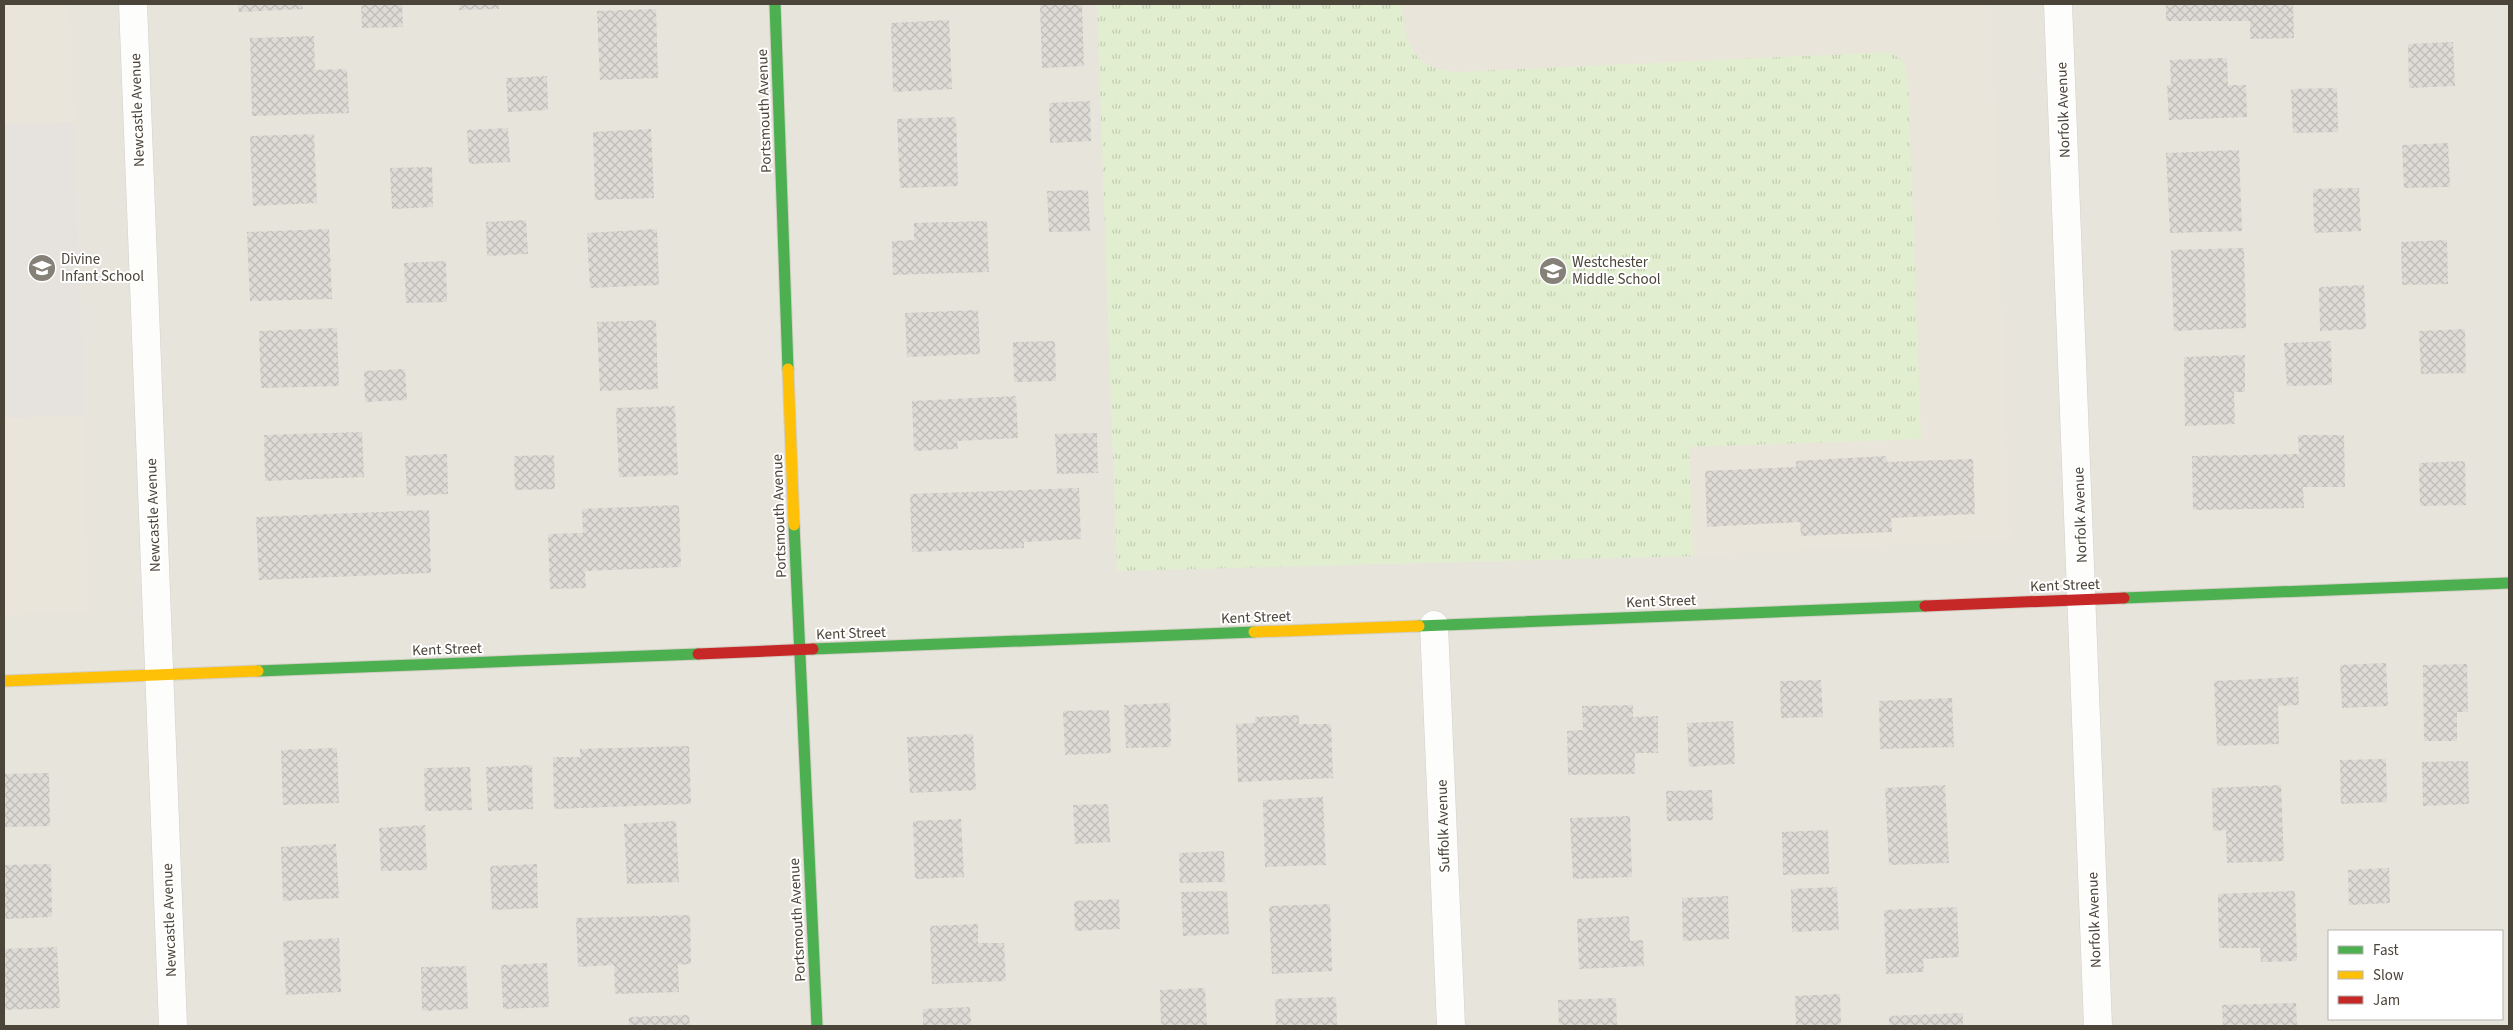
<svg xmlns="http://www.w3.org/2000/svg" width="2513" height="1030" font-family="'Source Sans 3',sans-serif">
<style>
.residential{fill:#e7e4dc;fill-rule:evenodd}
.education{fill:#eae5da}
.park{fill:url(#park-tufts)}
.parking{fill:#e6e3df}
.building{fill:url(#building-cross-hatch)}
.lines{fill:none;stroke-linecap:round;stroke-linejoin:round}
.street-casing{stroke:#d2d0cb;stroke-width:29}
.fast-casing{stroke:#d3cfc5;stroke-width:13}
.slow-casing{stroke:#d3cfc5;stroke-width:13}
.jam-casing{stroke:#d3cfc5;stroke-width:13}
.street{stroke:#fdfdfc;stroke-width:28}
.fast{stroke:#4caf50;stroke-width:11}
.slow{stroke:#ffc107;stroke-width:11}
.jam{stroke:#c62828;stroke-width:11}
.labels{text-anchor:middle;stroke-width:4;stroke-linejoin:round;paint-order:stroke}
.street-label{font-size:15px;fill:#4b4439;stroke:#fff}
.poi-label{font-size:15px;fill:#4b4439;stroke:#fff;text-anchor:start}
</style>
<defs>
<pattern id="park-tufts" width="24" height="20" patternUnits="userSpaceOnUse" patternTransform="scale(1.25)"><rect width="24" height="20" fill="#e1eecf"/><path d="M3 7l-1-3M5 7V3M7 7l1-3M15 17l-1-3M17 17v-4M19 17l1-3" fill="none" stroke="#c3cdb2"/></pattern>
<pattern id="building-cross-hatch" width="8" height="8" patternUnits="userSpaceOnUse" patternTransform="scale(1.25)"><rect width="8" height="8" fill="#dedbd6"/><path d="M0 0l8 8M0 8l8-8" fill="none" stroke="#c0bdb8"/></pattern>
</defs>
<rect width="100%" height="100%" fill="#f4f2ee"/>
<path class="residential" d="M4,4H2509V1026H4ZM2329,931H2502V1019H2329Z"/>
<path class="education" d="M4,4H70L85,415L87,611L4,615Z
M1097,4H1991L2010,539L1693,556L1117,571Z"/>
<path class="park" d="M1097,4H1402C1404,44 1413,69 1457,72L1890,52L1903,61L1908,78L1921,439L1689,447L1693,556L1117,571Z"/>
<path class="parking" d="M74,122L85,415L4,418V124Z"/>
<path class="building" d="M238,4H302L303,9L239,12Z
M361,4H402L403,27L362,28Z
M459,4H499V9L459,10Z
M1040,4H1082L1084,66L1042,68Z
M2166,4H2293L2294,38L2250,39V21H2166Z
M656,9L658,78L600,80L597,11Z
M949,20L952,89L893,92L891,23Z
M314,36L315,70L347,69L349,113L252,116L250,38Z
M2453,42L2455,86L2409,88L2408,44Z
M2227,58L2228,85H2246L2247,117L2169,120L2167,85H2171L2170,60Z
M547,76L548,110L508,112L506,78Z
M2337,88L2338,132L2293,133L2291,89Z
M1090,101L1091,141L1050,143L1049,103Z
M956,117L958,186L900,188L897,119Z
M508,128L510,162L469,164L467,130Z
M651,129L654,198L595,200L593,132Z
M314,134L317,203L253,206L250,136Z
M2448,143L2450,187L2404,188L2402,145Z
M2239,150L2242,231L2170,233L2166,153Z
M432,167L433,207L392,209L390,168Z
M2359,188L2361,231L2314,233L2313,189Z
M1088,190L1090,231L1049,232L1047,191Z
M526,220L528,254L487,256L486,222Z
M987,221L989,272L893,275L892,241L914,240V223Z
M329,229L332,299L250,301L247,232Z
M657,229L659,285L590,288L587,233Z
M2447,240L2448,284L2402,285L2401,242Z
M2244,248L2246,328L2174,331L2171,250Z
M446,261L447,302L406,303L404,263Z
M2364,285L2366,329L2320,331L2319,287Z
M978,310L980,354L907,357L905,313Z
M656,320L658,389L600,391L597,322Z
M337,328L339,386L261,388L259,331Z
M2465,329L2466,373L2421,374L2419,331Z
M1055,341L1056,381L1014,382L1013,342Z
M2331,341L2332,385L2287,386L2284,343Z
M2245,355V392H2234L2235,424L2185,426L2184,357Z
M405,369L407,400L365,402L364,371Z
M1016,396L1018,438L957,441L958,449L914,451L912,401Z
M675,406L678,475L619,477L616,408Z
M362,432L364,477L265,481L264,435Z
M1097,433L1098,473L1057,474L1055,434Z
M2298,435H2344L2345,487H2303L2304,508L2193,510L2192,456L2299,454Z
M447,454L448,494L407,496L405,456Z
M554,455L555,489L515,490L514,456Z
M1886,456L1887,462L1973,459L1975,514L1891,518L1892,532L1801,536L1800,522L1707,527L1705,471L1796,467V461Z
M2465,461L2466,505L2420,506L2419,463Z
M1079,488L1081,539L1024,542V548L912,552L910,494Z
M679,505L681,567L585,571L586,588L550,589L548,534L583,533L582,509Z
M429,510L431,573L259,580L256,517Z
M2386,663L2388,706L2342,708L2340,665Z
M2467,664L2468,712H2457V741H2424L2423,665Z
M2298,677L2299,705L2278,706L2279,744L2217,746L2214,681Z
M1821,680L1823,717L1781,718L1780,681Z
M1952,698L1954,747L1880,749L1879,701Z
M1170,703L1171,747L1126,748L1124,705Z
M1633,705V717L1658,716V753H1635V774L1568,775L1567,731L1583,730L1582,706Z
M1109,710L1111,753L1065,755L1063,711Z
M1299,715V724H1331L1333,778L1238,782L1236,724L1255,723V717Z
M1733,721L1735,764L1689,767L1687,723Z
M973,734L976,790L910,793L907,737Z
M689,746L691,804L554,809L553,757H580V749Z
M337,748L339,803L283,805L281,750Z
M2386,759L2387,802L2341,804L2340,760Z
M2468,761L2469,804L2423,806L2422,762Z
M532,765L533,809L488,811L486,767Z
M470,767L472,810L425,811L424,768Z
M49,773L50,826L4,827V774Z
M1945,785L1949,863L1889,865L1885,788Z
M2281,785L2284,861L2227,863L2226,830L2213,831L2212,788Z
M1712,790L1713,820L1667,821L1666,791Z
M1323,797L1326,865L1265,867L1263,800Z
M1108,804L1110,842L1075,844L1073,805Z
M1630,816L1632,877L1573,879L1570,818Z
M961,819L964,877L915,879L913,821Z
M676,821L679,882L627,884L624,824Z
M425,825L427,870L381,871L379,828Z
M1828,830L1829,874L1783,875L1782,832Z
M336,844L339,898L283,901L281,847Z
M1224,851L1225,882L1180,883L1179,853Z
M51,864L52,917L4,919V865Z
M537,864L538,908L492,910L490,866Z
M2389,868L2390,903L2349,905L2348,870Z
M1837,887L1839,930L1792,932L1791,889Z
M1227,891L1229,934L1183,936L1181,892Z
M2295,891L2297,961L2261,962L2260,948H2219L2218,894Z
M1728,896L1729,939L1683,941L1682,898Z
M1119,899L1120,929L1075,931L1074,901Z
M1330,904L1332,971L1272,974L1269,906Z
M1957,907L1959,957L1923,959L1924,972L1886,974L1884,910Z
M690,915L691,964L678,965L679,992L615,994L614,965L578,967L576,918Z
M1629,916L1630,941L1643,940L1644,966L1579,969L1577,919Z
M978,924V943H1004L1006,981L932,984L930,926Z
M339,938L341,992L286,995L283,941Z
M57,947L60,1008L4,1010V949Z
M547,963L549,1007L503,1009L501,965Z
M466,966L468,1009L422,1011L421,967Z
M1205,988L1207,1026H1161L1160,990Z
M1840,994L1841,1026H1796L1795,996Z
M1336,997L1337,1026H1276L1275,999Z
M1616,998L1617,1026H1559L1558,1000Z
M2296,1003L2297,1026H2223L2222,1005Z
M970,1007L971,1026H923V1009Z
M1963,1013V1026H1889V1016Z
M689,1015L690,1026H629V1017Z"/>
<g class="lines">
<defs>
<path id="street" d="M133,4L173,1026
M2058,4L2098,1026
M1434,625L1451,1026"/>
<path id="fast" d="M775,4L788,369
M794,525L817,1026
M2124,598L2509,583
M1419,626L1925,606
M813,649L1254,632
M258,671L698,654"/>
<path id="slow" d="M788,369L794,525
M1254,632L1419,626
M4,681L258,671"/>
<path id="jam" d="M1925,606L2124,598
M698,654L813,649"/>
</defs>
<use href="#street" class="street-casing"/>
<use href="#fast" class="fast-casing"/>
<use href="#slow" class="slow-casing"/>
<use href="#jam" class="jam-casing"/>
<use href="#street" class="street"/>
<use href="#fast" class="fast"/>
<use href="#slow" class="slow"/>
<use href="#jam" class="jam"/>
</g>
<defs>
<symbol id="school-disc" viewBox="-11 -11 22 22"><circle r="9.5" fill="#868178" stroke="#fff"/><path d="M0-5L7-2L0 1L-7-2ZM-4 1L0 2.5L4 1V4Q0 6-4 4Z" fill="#fff"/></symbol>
</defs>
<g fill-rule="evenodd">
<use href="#school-disc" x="26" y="252" width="32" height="32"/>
<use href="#school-disc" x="1537" y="255" width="32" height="32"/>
</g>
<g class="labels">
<g class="street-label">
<text transform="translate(137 110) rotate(-92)" y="5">Newcastle Avenue</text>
<text transform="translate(2063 110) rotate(-92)" y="5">Norfolk Avenue</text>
<text transform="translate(764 111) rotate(-92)" y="5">Portsmouth Avenue</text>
<text transform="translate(153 515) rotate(-92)" y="5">Newcastle Avenue</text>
<text transform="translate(2080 515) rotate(-92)" y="5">Norfolk Avenue</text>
<text transform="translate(779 516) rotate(-92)" y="5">Portsmouth Avenue</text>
<text transform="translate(2065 585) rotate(-2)" y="5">Kent Street</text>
<text transform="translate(1661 601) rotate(-2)" y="5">Kent Street</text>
<text transform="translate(1256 617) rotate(-2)" y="5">Kent Street</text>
<text transform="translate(851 633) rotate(-2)" y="5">Kent Street</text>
<text transform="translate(447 649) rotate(-2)" y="5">Kent Street</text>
<text transform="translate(1443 826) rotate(-92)" y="5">Suffolk Avenue</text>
<text transform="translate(169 920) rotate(-92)" y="5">Newcastle Avenue</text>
<text transform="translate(797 920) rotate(-93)" y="5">Portsmouth Avenue</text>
<text transform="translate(2094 920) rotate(-92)" y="5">Norfolk Avenue</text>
</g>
<g class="poi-label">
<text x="61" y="264">Divine<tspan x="61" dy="17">Infant School</tspan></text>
<text x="1572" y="267">Westchester<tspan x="1572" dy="17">Middle School</tspan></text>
</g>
</g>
<rect width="2513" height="1030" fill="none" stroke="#4b4439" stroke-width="10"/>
<rect x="2328" y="930" width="175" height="90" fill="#ffffff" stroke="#b7b4b0"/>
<rect x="2338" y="946" width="25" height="8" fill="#4caf50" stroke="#b7b4b0"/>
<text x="2373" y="955" font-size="15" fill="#4b4439">Fast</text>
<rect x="2338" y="971" width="25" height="8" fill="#ffc107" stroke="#b7b4b0"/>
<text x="2373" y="980" font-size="15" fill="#4b4439">Slow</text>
<rect x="2338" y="996" width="25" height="8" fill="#c62828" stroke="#b7b4b0"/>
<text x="2373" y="1005" font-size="15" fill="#4b4439">Jam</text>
</svg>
